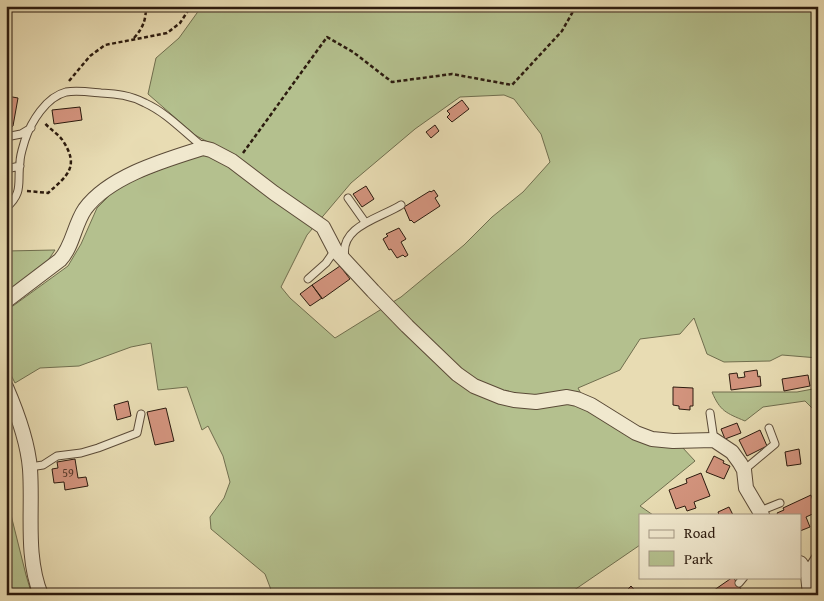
<svg xmlns="http://www.w3.org/2000/svg" width="824" height="601" font-family="'Gentium Book Plus',serif">
<style>
.green{fill:#b4c08e;stroke:#706e4e;fill-rule:evenodd}
.building{fill:#d3947e;stroke:#2c1b0f}
.lines{fill:none;stroke-linecap:round;stroke-linejoin:round}
.service-casing{stroke:#5b4b38;stroke-width:9}
.minor-casing{stroke:#5b4b38;stroke-width:16}
.path{stroke:#2c1b0f;stroke-width:2.5;stroke-dasharray:4 2.5;stroke-linecap:butt}
.service{stroke:#f0e8ce;stroke-width:7}
.minor{stroke:#f0e8ce;stroke-width:14}
.labels{text-anchor:middle;stroke-width:4;stroke-linejoin:round;paint-order:stroke}
.number-label{font-size:12px;fill:#56392b}
</style>
<rect width="100%" height="100%" fill="#e8dcb3"/>
<filter id="stains"><feTurbulence type="fractalNoise" baseFrequency=".004" numOctaves="4"/><feColorMatrix values="0 0 0 0 .2 0 0 0 0 .09 0 0 0 0 .02 0 0 0 .5 -.17"/></filter>
<radialGradient id="worn" r=".72"><stop offset=".6" stop-color="#630" stop-opacity="0"/><stop offset="1" stop-color="#630" stop-opacity=".3"/></radialGradient>
<path class="green" d="M202,6H818V358L782,355L770,361L724,362L707,354L694,318L680,334L640,339L620,370L578,388L592,414L644,443L682,447L695,461L640,506L653,515H640V545L567,595H273L265,574L211,529L210,517L224,498L230,482L223,456L208,426L202,430L187,387L158,390L151,343L131,347L79,366L40,368L15,383L6,365V311L68,266L81,244L97,208L119,186L182,161L215,146L195,135L148,94L156,58L179,38ZM504,95L514,99L541,134L550,162L523,192L492,217L464,245L401,297L335,338L290,298L281,287L307,235L351,183L415,129L460,97Z
M55,250L47,262L6,292V251Z
M818,388V414L805,401L763,407L745,421C726,413 720,411 712,392H797Z
M6,495L26,575L32,595H6Z"/>
<path class="building" d="M6,76L11,77L7,96L18,98L13,126L8,130H6Z
M462,100L469,109L452,122L447,117L450,114L447,111Z
M80,107L82,120L54,124L52,110Z
M435,125L439,131L431,138L426,132Z
M366,186L374,199L362,207L353,194Z
M434,190L438,196L435,198L440,206L414,223L411,220L410,221L404,207L430,191L431,192Z
M399,228L406,239L401,242L408,255L405,257L403,255L397,258L391,249L389,250L383,239L388,236L386,234Z
M340,266L350,279L322,299L312,285Z
M312,285L322,298L310,306L300,294Z
M757,370L758,377L760,376L761,386L731,390L729,374L737,373L738,378L745,377L744,372Z
M808,375L810,386L784,391L782,379Z
M673,387L693,388V406H690V410L679,409V406L673,405Z
M128,401L131,416L117,420L114,405Z
M166,408L174,441L155,445L147,412Z
M737,423L741,433L725,439L721,429Z
M760,430L767,446L747,456L739,440Z
M799,449L801,464L787,466L785,452Z
M714,456L724,461L723,463L730,466L724,479L706,472Z
M75,459L78,478L86,477L88,486L65,490L64,482L54,483L52,469L58,468L57,462Z
M701,473L710,496L694,502L696,508L687,511L685,506L676,509L669,490L687,483L686,479Z
M811,495L817,512L806,517L810,527L800,531V515H778L777,513L784,510L783,508Z
M729,507L733,515H719L718,512Z
M733,577L745,595H707Z
M631,586L639,595H622Z"/>
<g class="lines">
<defs>
<path id="service" d="M6,137L21,134L31,128
M6,169L20,166
M348,198L365,222
M6,208C24,192 17,183 20,162C20,155 23,147 25,140C31,122 46,97 66,92C77,90 90,92 101,93C117,94 130,95 145,103C167,113 184,132 203,147
M345,257C339,226 381,218 401,205
M308,279L326,263L335,250
M710,413L714,440
M30,467L43,465L57,456L81,453L98,448L137,433L141,414
M744,470L775,444L769,428
M760,511L780,503
M806,572L818,553
M739,583L744,577"/>
<path id="minor" d="M6,301L60,260C73,246 74,225 85,209C109,176 165,160 203,148L211,150L232,161L274,193L323,227L335,250L373,291L407,326L457,374L474,386L501,397L514,400L536,402L567,397L577,399L591,405L636,433L652,439L673,441L714,440L732,452L740,463L744,470L746,488L762,515
M6,387C16,410 28,444 30,469C33,510 25,556 41,595
M800,563L808,575L810,595"/>
</defs>
<use href="#service" class="service-casing"/>
<use href="#minor" class="minor-casing"/>
<path class="path" d="M134,38C143,28 146,20 146,6
M69,81L90,56L105,45L167,33L180,23L191,6
M243,153L327,37L353,52L392,82L452,74L512,85L562,31L576,6
M27,191L48,193C67,176 80,167 63,141C59,134 49,129 44,122"/>
<use href="#service" class="service"/>
<use href="#minor" class="minor"/>
</g>
<g class="labels">
<g class="number-label">
<text x="68" y="477">59</text>
</g>
</g>
<rect width="824" height="601" fill="none" stroke="#e8dcb3" stroke-width="25"/>
<rect x="8" y="8" width="809" height="586" fill="none" stroke="#2c1b0f" stroke-width="2.5"/>
<rect x="12" y="12" width="799" height="576" fill="none" stroke="#2c1b0f"/>
<rect x="639" y="514" width="162" height="65" fill="#f0e8ce" stroke="#a29682"/>
<rect x="649" y="530" width="25" height="8" fill="#f0e8ce" stroke="#a29682"/>
<text x="684" y="538" font-size="15" fill="#2c1b0f">Road</text>
<rect x="649" y="551" width="25" height="15" fill="#b4c08e" stroke="#a29682"/>
<text x="684" y="564" font-size="15" fill="#2c1b0f">Park</text>
<rect width="100%" height="100%" filter="url(#stains)"/>
<rect width="100%" height="100%" fill="url(#worn)"/>
</svg>
